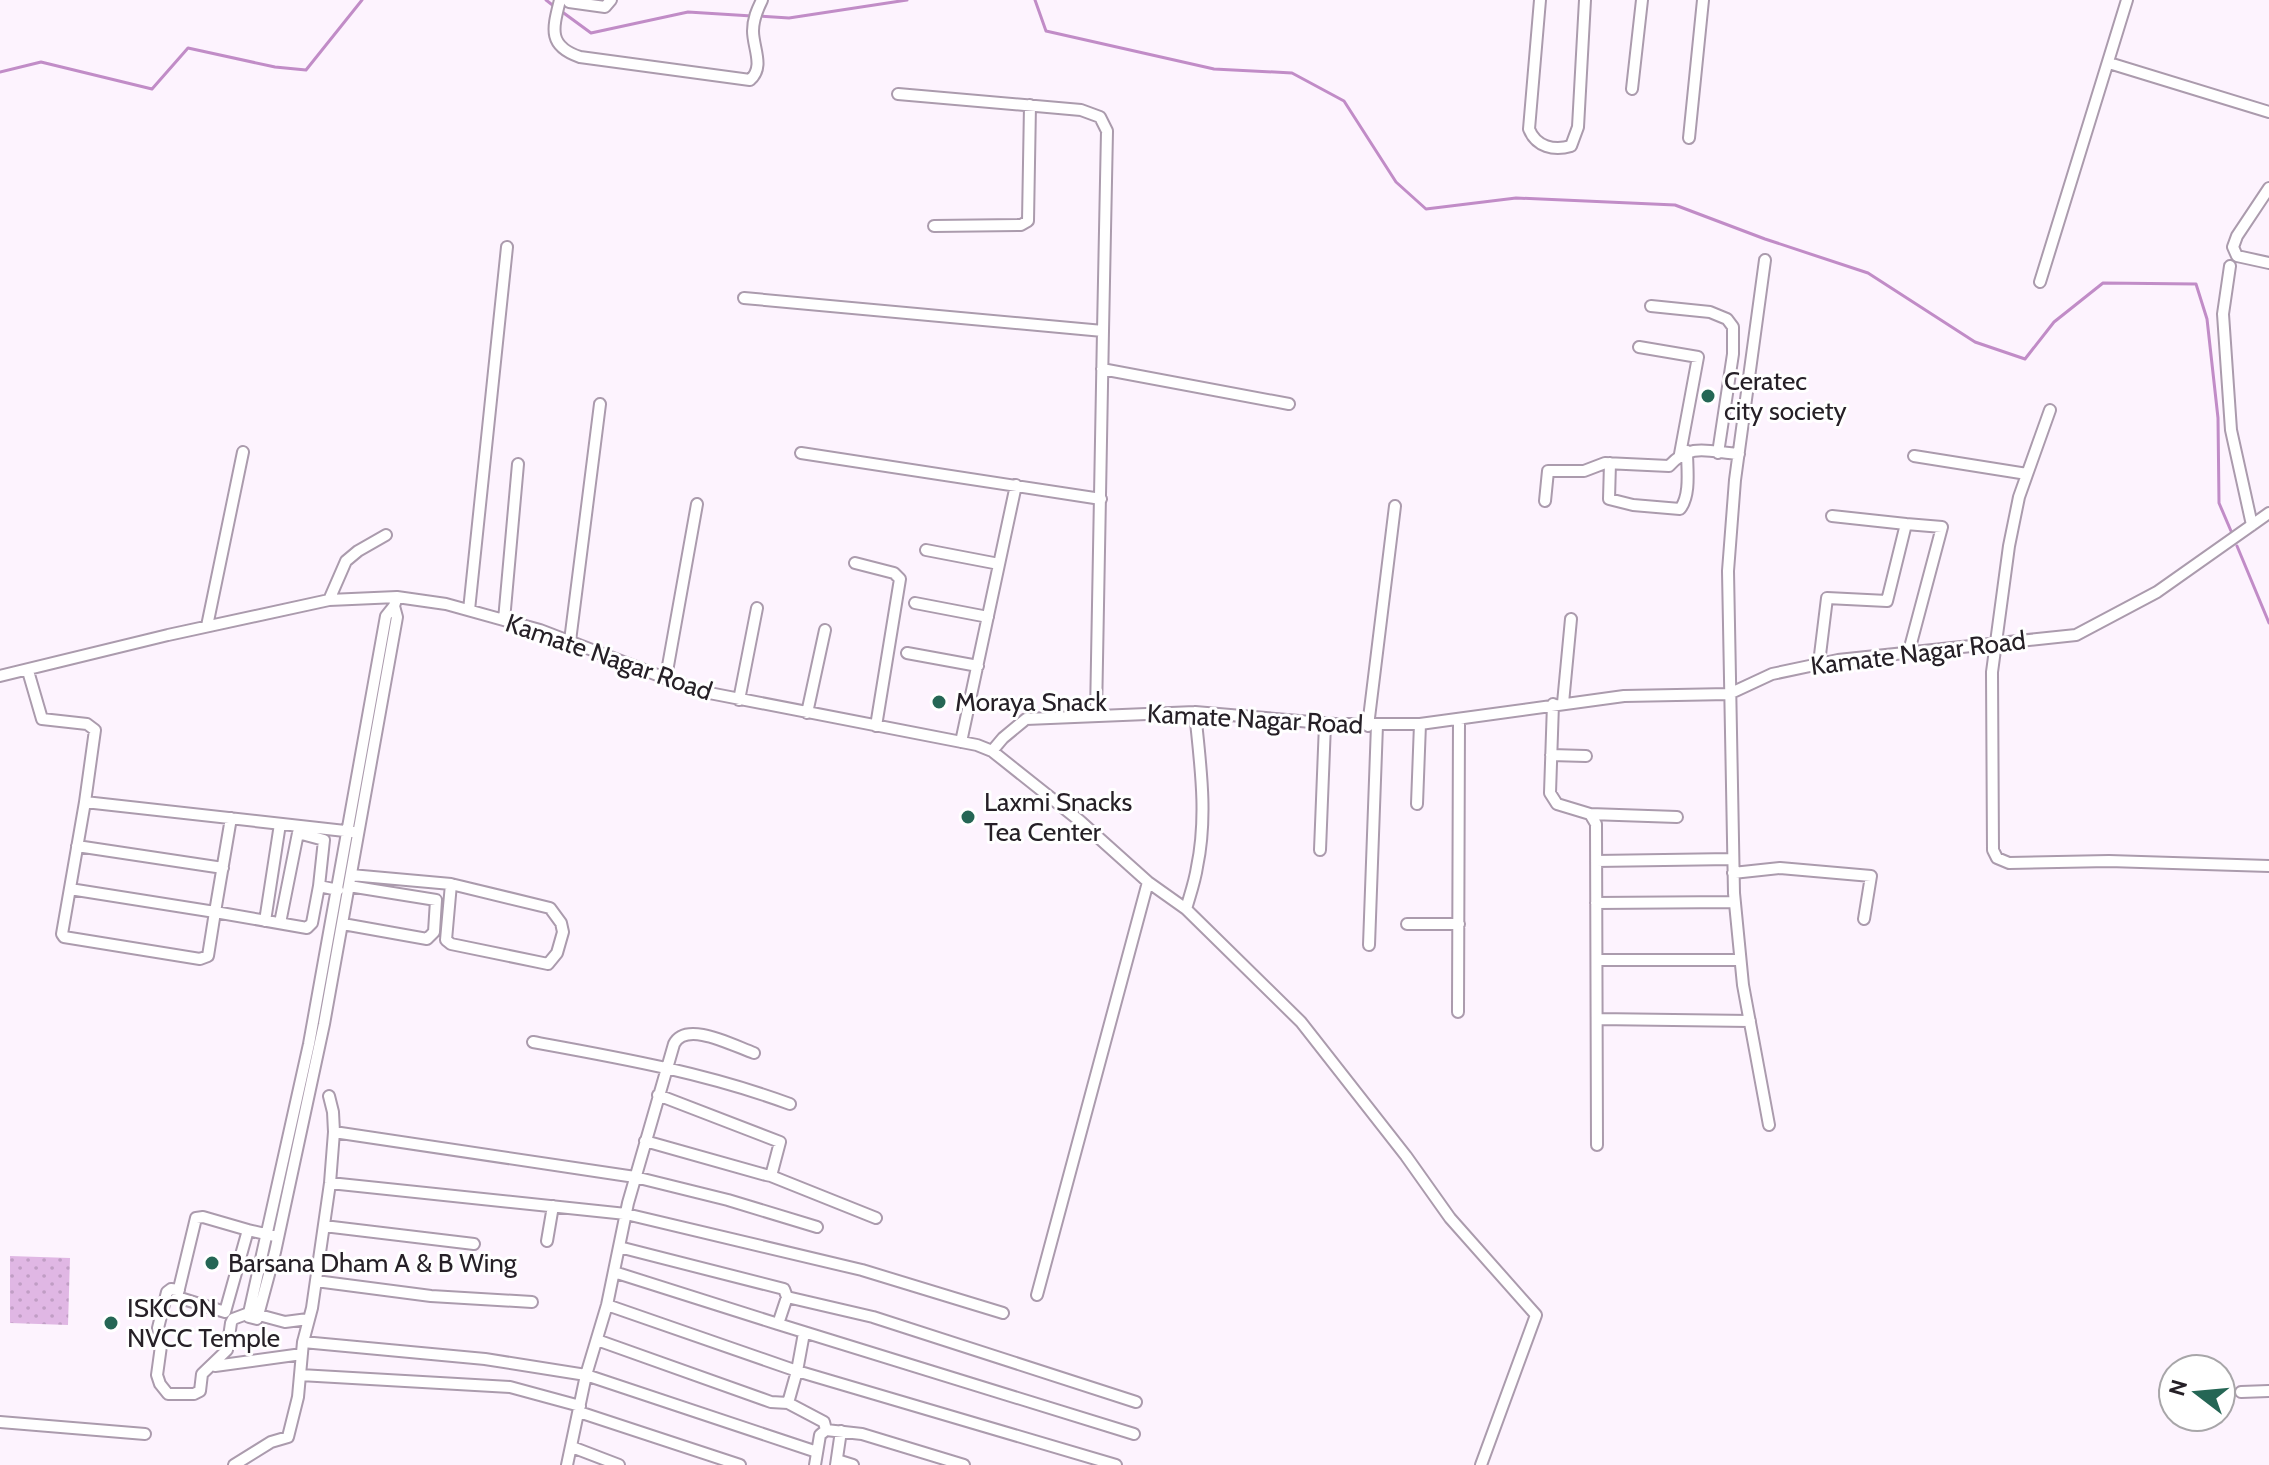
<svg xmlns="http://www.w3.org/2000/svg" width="2269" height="1465" font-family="Cabin,sans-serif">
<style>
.park{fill:url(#park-dots)}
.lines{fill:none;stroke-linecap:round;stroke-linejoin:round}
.stream{stroke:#c18cc7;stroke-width:3}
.minor-casing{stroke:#ab9bad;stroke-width:14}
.minor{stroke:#fff;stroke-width:10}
.poi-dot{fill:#256655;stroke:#fff;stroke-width:3}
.labels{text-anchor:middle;stroke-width:6;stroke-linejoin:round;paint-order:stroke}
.poi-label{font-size:26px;fill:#262027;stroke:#fff;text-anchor:start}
.street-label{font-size:26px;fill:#262027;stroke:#fff}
</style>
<defs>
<pattern id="park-dots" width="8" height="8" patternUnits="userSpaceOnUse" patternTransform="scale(2)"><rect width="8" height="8" fill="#e0b7e4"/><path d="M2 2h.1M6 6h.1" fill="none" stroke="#c09dc4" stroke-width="1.8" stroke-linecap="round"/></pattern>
</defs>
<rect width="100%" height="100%" fill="#fdf3fe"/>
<path class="park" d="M10,1256L70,1258L68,1325L10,1323Z"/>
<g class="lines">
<path class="stream" d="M546,0L555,7
M1035,0L1046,31L1214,69L1292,73L1344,101L1396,182L1426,209L1516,198L1675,205L1765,239L1868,273L1975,342L2025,359L2054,322L2103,283L2196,284L2207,319L2218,418L2219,503L2231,531
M561,11L591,33L688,12L752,16
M760,16L789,18L907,0
M0,72L41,62L152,89L188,48L275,67L306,70L362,0
M2237,546L2269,623"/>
<defs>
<path id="minor" d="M560,0C553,28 547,46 580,57L750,80C765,67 753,48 753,31C753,19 757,10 762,0
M1540,0L1529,129C1536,147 1554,151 1571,146L1578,127L1585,0
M569,2L605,7L611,0
M2109,63L2269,112
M1632,89L1642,0
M898,94L1081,110L1100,117L1107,131L1103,331
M1689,138L1703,0
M2269,188L2237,236L2233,247L2237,256L2269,263
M934,226L1021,225L1028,221L1030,105
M1765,260L1735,480L1728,571L1734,893L1743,985L1769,1125
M2230,266L2223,314L2231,430L2252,525
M2040,282L2127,0
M744,298L1103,331L1096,715
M1651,306L1710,312L1727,319L1733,327V354L1718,453
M1639,347L1698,357L1680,454
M1102,369L1289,404
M2050,410L2019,497L2009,546L1992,672L1993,850L1997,858L2009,863L2109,861L2269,866
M801,453L1101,499
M1914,456L2027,474
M1610,463L1609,499L1633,505L1680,509C1691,495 1687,469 1687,451
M1545,501L1548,471H1584L1605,463L1669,466C1691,442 1709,452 1739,454
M1906,524L1942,527L1909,651
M926,550L999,564
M855,563L894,573L900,579L876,726
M329,600L346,561L358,551L386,535
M915,603L988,617
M394,606L397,617L324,1024L275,1252L257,1319L249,1317V1313L309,1044L386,616L394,606L397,597
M469,610L507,247
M504,620L518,464
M207,626L243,452
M570,641L600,404
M907,653L978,666
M1819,663L1827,598L1887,601L1906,524L1832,516
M28,671L42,719L87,724L95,730L85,802L354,832
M0,676L168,635L329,600L397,597L446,604L540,630L699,691L977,745L992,751L1003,738L1026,719L1195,712L1335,724H1420L1624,696L1729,694L1772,674L1838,660L2076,635L2157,592L2269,513
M666,677L697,504
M739,700L757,608
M1563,703L1571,619
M1553,704L1550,793L1557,804L1590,814L1596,824L1597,1145
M807,713L825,630
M1368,726L1395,506
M961,742L1016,485
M992,751L1080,821L1148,882L1186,909L1301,1022L1406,1156L1450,1218L1536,1315L1481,1465
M1551,755L1586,756
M1417,804L1420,724
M1590,814L1677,817
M231,818L215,912L307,928L312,923L319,886L338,890
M77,846L223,868
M1320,850L1325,724
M1596,861L1732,859
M1733,873L1780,868L1871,876L1864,919
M351,875L451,884L550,908L561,923L563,932L557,953L548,964L451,944L446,940L451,884
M70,889L215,912L208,956L200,959L64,937L62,934L85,802
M1596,903L1734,902
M1186,909C1190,895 1195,881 1197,867C1208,815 1200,763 1195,712
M265,921L280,824
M280,923L298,833L324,840L319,886
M343,924L427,939L434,932L436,900L349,886
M1407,924H1459
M1369,945L1377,725
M1597,960H1740
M1458,1012L1459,719
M1597,1019L1750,1021
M533,1042C621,1058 706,1073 790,1104
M334,1132L635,1177L728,1200L817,1227
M645,1141L766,1175L771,1176L780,1142L658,1095
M771,1176L876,1218
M330,1183L626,1214L862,1270L1003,1313
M324,1226L474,1244
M248,1230L203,1217L196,1218L177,1297L225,1312L248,1230L274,1236
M547,1241L553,1206
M619,1247L784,1289L787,1297
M614,1272L778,1324L787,1297L873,1317L1136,1402
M316,1281L431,1296L532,1302
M179,1290L171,1289L167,1292L158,1328L161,1346L157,1375L160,1384L168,1394H194L200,1391L202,1374L227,1350L231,1323L233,1319L249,1313
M1037,1295L1148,882
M259,1315L285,1322L308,1319
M778,1324L1134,1434
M804,1333L797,1371L1116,1465
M597,1340L771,1402L788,1403L797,1371L607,1305
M303,1342L485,1359L586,1375L817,1452
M215,1366L302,1354
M300,1375L510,1387L580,1406
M2241,1392L2269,1391
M788,1403L824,1422L826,1430
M579,1412L740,1465
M0,1422L145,1434
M572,1447L619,1465
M837,1460L853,1465
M234,1465L271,1442L288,1437L298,1397L303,1342L312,1308L330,1183L334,1132L333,1112L329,1096
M567,1465L586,1375L607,1305L628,1203L674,1044C686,1020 734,1046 754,1053
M815,1465L820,1435L826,1430L862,1434L964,1465
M836,1465L841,1431"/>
</defs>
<use href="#minor" class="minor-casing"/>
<use href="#minor" class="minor"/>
</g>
<g class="poi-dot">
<circle cx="1708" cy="396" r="8"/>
<circle cx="939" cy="702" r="8"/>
<circle cx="968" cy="817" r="8"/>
<circle cx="212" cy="1263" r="8"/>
<circle cx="111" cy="1323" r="8"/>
</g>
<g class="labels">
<g class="poi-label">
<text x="1724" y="390">Ceratec<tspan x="1724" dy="30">city society</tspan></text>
<text x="955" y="711">Moraya Snack</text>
<text x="984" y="811">Laxmi Snacks<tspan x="984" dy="30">Tea Center</tspan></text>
<text x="228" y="1272">Barsana Dham A &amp; B Wing</text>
<text x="127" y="1317">ISKCON<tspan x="127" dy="30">NVCC Temple</tspan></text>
</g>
<g class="street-label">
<text transform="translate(1918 653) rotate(-7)" y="9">Kamate Nagar Road</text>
<text transform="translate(609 657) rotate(19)" y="9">Kamate Nagar Road</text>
<text transform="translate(1255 719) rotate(3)" y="9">Kamate Nagar Road</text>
</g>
</g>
<g transform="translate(2197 1393) rotate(286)"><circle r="38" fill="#ffffff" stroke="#a8a6a9" stroke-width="2"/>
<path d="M0-6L14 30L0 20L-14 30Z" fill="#256655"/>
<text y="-12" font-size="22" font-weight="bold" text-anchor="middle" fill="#262027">N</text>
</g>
</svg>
